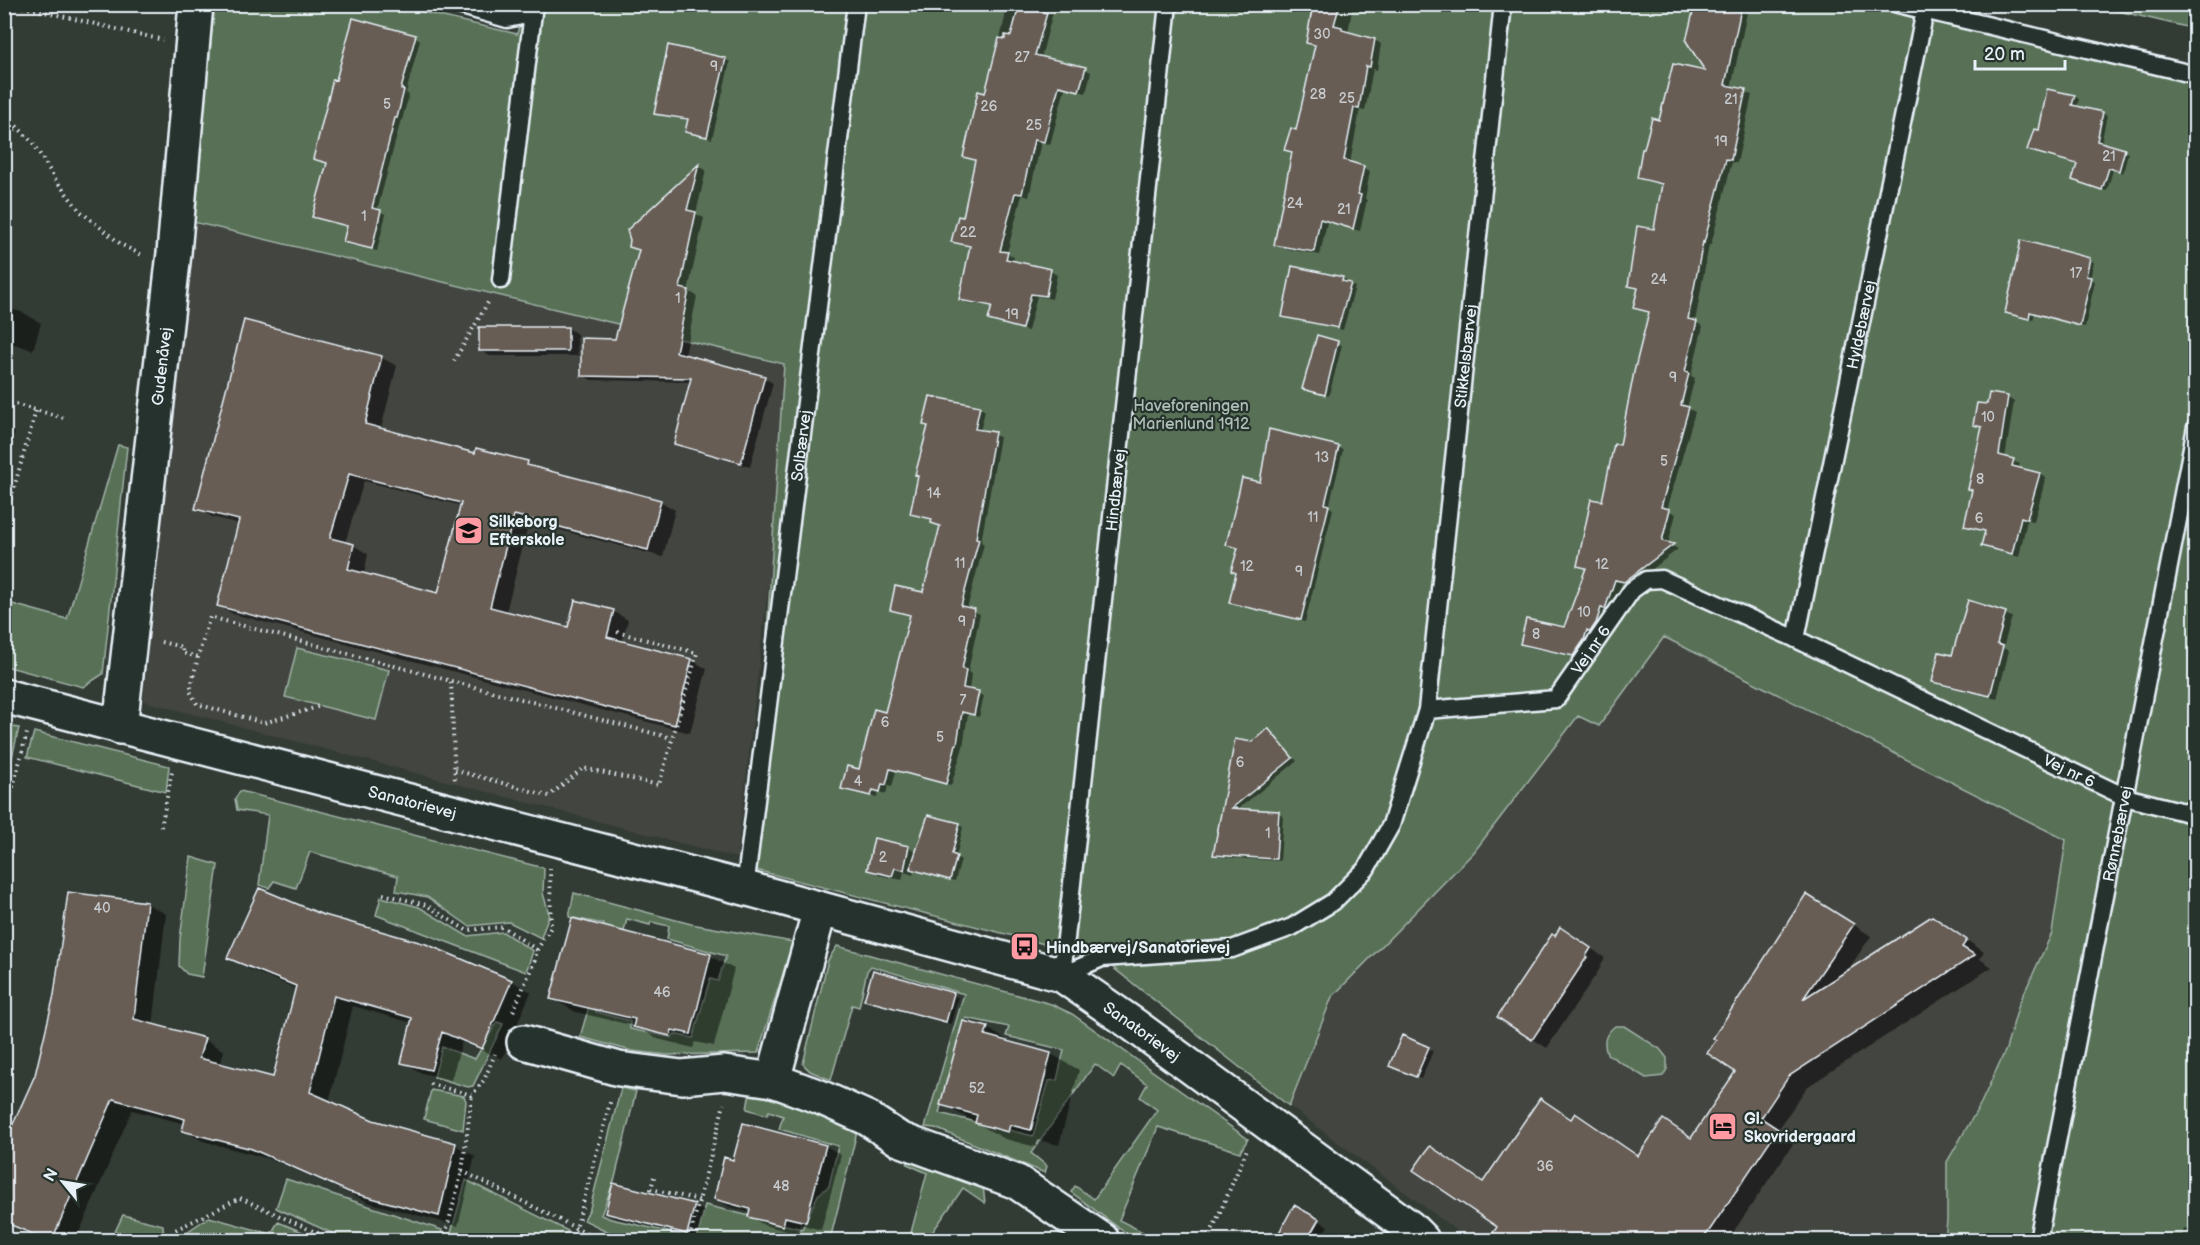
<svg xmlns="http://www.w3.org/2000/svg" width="2200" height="1245" font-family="'Balsamiq Sans',sans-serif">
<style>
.built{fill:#43453f}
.green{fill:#587156;stroke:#a0b1a7;stroke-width:1.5;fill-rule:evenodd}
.shadow{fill:#0007;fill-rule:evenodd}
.building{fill:#685d55;stroke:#e8f1f8;stroke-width:1.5;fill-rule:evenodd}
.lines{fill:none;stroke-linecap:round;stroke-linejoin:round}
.service-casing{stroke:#e8f1f8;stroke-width:21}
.minor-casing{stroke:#e8f1f8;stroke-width:38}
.path{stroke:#e8f1f8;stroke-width:4;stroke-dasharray:1.5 4.5;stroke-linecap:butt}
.service{stroke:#26332d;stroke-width:16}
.minor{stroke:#26332d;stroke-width:33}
.labels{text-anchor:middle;stroke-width:4.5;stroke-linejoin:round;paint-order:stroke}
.number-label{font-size:14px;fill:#c8cccf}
.street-label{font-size:16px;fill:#e8f1f8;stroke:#26332d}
.park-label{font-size:16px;fill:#aebeb7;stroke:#26332d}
.poi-label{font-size:16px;font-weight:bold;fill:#e8f1f8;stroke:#26332d;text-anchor:start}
</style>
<rect width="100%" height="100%" fill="#333b35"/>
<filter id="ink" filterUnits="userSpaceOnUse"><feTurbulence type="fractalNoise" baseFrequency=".0167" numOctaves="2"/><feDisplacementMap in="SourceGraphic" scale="12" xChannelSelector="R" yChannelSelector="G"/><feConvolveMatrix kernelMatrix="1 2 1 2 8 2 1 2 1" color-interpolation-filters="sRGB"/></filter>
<g filter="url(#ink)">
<path class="built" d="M195,210L794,359L737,858L143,701Z
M1641,594L2112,808L2029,1240H1469L1289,1106L1112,967Z"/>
<path class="green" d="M525,4H1929L2195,80V1240H1945L1947,1220V1162L1981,1103L2006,1049L2019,1004L2052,933L2066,840L1664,637L1599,726L1578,716L1474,852L1332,997L1289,1106L1112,967L1064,949L752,869L784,364L189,221L215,5H392L517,34Z
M2093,5H2195V29Z
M118,445L127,447L103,674L83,687L5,666V602L67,619Z
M297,648L389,670L376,720L285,697Z
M5,726L19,728L5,787L4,726Z
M34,732L169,766L166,792L27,757Z
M240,791L544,868L543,893L549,914L541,938L509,922L469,926L427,897L396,891L398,876L310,852L296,888L274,881L269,888L259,885L268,815L237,810L235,799Z
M191,857L218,865L202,977L187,974L179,966L180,939Z
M574,893L691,924L793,942L758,1053L667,1055L632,1051L580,1037L590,1003L604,979L596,1012L630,1021V1029L672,1038L674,1034L693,1038L710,979L718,981L726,956L667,939L669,926L651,922L650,925L627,919L616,964H595L604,924L569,917Z
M381,897L419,907L467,936L503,932L533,951L526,972L376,915Z
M837,946L1051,1004L1072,1014L1248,1139L1240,1152L1158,1127L1119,1220L1145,1233L1142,1240H1135L1071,1192L1075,1186L1094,1199L1157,1110L1140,1097L1147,1084L1121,1065L1114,1078L1095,1064L1031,1153L1047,1166L1045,1173L935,1128L925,1127L964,994L871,966L867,971L859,1007L852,1005L831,1080L810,1071L803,1064L828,960ZM966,1018L1009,1027L1006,1036L1064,1050L1057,1080L1049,1081L1033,1136L939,1113Z
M497,1022L503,1024L473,1086L468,1087L434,1077L442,1047L475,1059Z
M1615,1026H1624L1660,1049L1667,1058V1069L1663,1076L1646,1078L1607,1054C1603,1042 1604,1035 1615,1026Z
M621,1088L636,1091L615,1178L601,1215L611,1219L697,1238L705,1205L802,1229L818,1195L829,1186L838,1146L779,1129L783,1116L769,1111L767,1115L747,1109L750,1092L793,1103L857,1132L830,1240H625L584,1220L590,1208Z
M431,1090L464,1096L466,1101L463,1130L424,1119Z
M909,1159L983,1186L985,1203L963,1188L927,1240H909L927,1173L907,1164Z
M286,1179L442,1230L439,1240H347L276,1208Z
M466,1180L568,1231L561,1240H449Z
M123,1215L163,1225L164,1240H111Z
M209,1217L271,1234L278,1222L322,1240H178V1238Z"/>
<path class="shadow" d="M4,4H13L5,36H4Z
M1008,4H1055L1041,58L1085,69L1091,72L1086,93L1065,88L1050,145L1041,142L1029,197L1022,195L1007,253L1014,257L1013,262L1050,271L1057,275L1052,299L1037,296L1028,331L996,323L990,319L993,307L967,303L961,299L971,247L953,241L964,219L976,161L965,156L987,95Z
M1316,4H1353L1348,33L1375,40L1381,44L1377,70L1373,69L1365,111L1360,110L1350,163L1370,171L1365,199L1367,200L1360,231L1327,222L1320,255L1282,248L1275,244L1293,153L1286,149L1298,131L1316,47L1308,43Z
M1696,4H1744L1748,8L1731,88L1752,95L1737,163L1732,162L1711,245H1709L1695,322L1703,326L1691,376L1695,378L1687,408L1695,412L1667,510L1676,514L1668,544L1678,549L1632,585L1622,583L1611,612L1580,658L1528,647L1522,643L1565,629L1587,569L1579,565L1603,502L1621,447L1650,313L1635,307L1639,289L1630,285L1655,231L1664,185L1645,181L1638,178L1660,122L1708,74Z
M415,36L420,40L406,93L409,95L402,120H401L377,211L386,214L377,251L350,245L345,242L348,227L314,216L328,164L314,159Z
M725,59L730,62L712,139L687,132L689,120L661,116L656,113Z
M2074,96L2079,99L2077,107L2107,115L2101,144L2128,153L2123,173L2113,170L2107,191L2073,180L2078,165L2028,150L2040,132Z
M699,166L706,170L696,214L704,218L688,291L697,296L685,356L764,378L773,383L750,467L684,448L676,443L691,382L591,380L583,375L616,341L639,251L631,247L632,239L629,230Z
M2022,242L2094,262L2090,279L2095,281L2085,327L2035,313L2033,320L2006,312Z
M1343,278L1347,281L1346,284L1355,287L1343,330L1284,316Z
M4,308L22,312L41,323L33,350L4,341Z
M245,322L382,358L397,366L381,429L476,454L527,463L540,470L660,501L675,510L663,557L529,522L506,612L569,629L613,611L628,620L622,642L692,660L707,669L690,733L233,614L219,606L240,524L212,517L197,508ZM364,481L462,506L439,595L364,575L368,554L353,545L345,543Z
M568,328L577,334L578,356H490L480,351Z
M1318,337L1342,345L1329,396L1304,388Z
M1991,394L2008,398L2014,402L2005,458L2020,464L2018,469L2039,474L2046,478L2034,521L2027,520L2019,557L1989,549L1983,546L1986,532L1965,525L1974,491L1969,489L1983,428L1975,424L1988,406Z
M979,407L985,411L980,431L1000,437L981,542L984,544L967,609L980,614L968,672L971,674L969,691L984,696L979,717L968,714L963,747L951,786L896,771L892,787L888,786L886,794L879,792L877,798L849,792L843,788L860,771L886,714L911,616L891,609L924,594L941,527L932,523L933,520L911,513Z
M4,427L15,433L4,472Z
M1338,447L1343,450L1329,507L1333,509L1305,622L1231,603L1238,574L1239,549L1228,544L1261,484Z
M2005,614L2012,617L2003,648L2009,651L1997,699L1940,685L1934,681L1953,657Z
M1268,730L1297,761L1237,810L1279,813L1283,816L1280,861L1219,857L1215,854L1252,744Z
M959,825L963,827L956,857L961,860L955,881L915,869L913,875L904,872L902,880L878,875L868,869L908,847L917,852Z
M146,903L166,914L153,1026L204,1039L224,1051L220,1065L274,1079L297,989L248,969L229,958L320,916L426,945L512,981L531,992L502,1059L462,1042L451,1080L422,1073L403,1062L412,1023L353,1006L329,1102L373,1122L455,1145L475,1156L458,1226L371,1203L273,1160L203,1141L183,1130L185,1124L132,1110L76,1240H44L4,1223V1148Z
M1825,906L1871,936L1846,973L1951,929L1984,952L1980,959L1992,967L1807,1087L1778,1130L1795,1141L1728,1240H1573L1563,1234L1558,1240L1490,1239L1499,1227L1484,1183L1541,1100L1639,1157L1663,1121L1692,1138L1737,1072Z
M1576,938L1605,958L1600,966L1601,967L1547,1048L1499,1017Z
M710,956L734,969L714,1046L695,1042L693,1048L658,1039L635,1026L576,1012L552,998Z
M874,972L958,997L951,1024L871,1002Z
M987,1028L1015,1045L1051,1054L1079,1070L1059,1145L1038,1140L1036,1147L1005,1139L942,1104Z
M1403,1037L1433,1051L1421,1079L1395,1068Z
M744,1125L826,1146L841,1155L821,1230L800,1224L798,1234L764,1225L749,1216L751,1213L730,1207L715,1199L734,1161Z
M694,1205L704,1211L697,1239L616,1218L607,1212Z
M1295,1207L1328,1226L1320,1240H1282L1278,1238Z
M2184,1228L2196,1230V1240H2181Z"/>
<path class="building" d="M1313,4H1340L1334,25L1342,27V30L1375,39L1370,67L1366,66L1359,109L1354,108L1344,160L1364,166L1358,194L1361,195L1353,229L1320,219L1314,252L1274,245L1292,152L1284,150L1291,128L1296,130L1315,45L1306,43Z
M1695,4H1742L1725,85L1746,89L1731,160L1726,159L1704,243L1703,242L1688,319L1697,321L1685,372L1689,373L1681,405L1689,407L1661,507L1670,509L1662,541L1674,544L1624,582L1615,580L1605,609L1601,608L1596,623L1590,632L1587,630L1584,640L1573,656L1520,644L1526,619L1564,627L1586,568L1577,566L1591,499L1602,501L1614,444L1620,445L1634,372L1649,312L1633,308L1638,288L1628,286L1637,226L1654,229L1662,184L1637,178L1642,149H1644L1652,118L1659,120L1673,64L1705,71L1686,41Z
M1019,6L1047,13L1035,55L1086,67L1079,91L1059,86L1044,142L1034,140L1022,194L1015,193L1000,251L1008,252L1006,259L1051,269L1046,296L1031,294L1022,329L988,320L992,306L959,300L970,246L951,242L958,216L963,217L975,160L963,157L978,91L985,93L999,38L1005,39V35L1011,36Z
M353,18L416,35L401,89L404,90L397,118H395L372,208L381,210L372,249L343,242L347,226L312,217L327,163L313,159L333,79L336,80Z
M668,45L726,58L707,137L685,132L688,119L654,114Z
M2047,89L2075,95L2072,105L2103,112L2097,141L2125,149L2119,171L2109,168L2102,190L2072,180L2077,164L2027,150L2034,129L2039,130Z
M699,164L687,210L696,212L680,288L689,290L676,352L765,376L741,463L674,444L691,378L581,376V338L615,339L639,250L629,247L630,240L627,230Z
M2021,240L2090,258L2086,276L2091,277L2080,326L2030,312L2029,319L2005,313Z
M1292,266L1343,277L1342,281L1351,283L1338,328L1282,317Z
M244,320L382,356L365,424L475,453L476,448L528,461L527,465L661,500L648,550L514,515L490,607L568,627L575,600L614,610L607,637L692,659L675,725L217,606L239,520L195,509ZM349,474L461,503L438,593L348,569L354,544L330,538Z
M479,327H568V351H479Z
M1317,335L1338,341L1325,395L1302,389Z
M1989,393L2008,396L1999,455L2014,459L2012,466L2040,473L2027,519L2021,517L2012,554L1981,546L1985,531L1964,526L1972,490L1968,489L1982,427L1973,425L1977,403L1987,404Z
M930,396L980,406L975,429L995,432L976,538L979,539L961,606L975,609L962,669L966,670L963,688L979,691L974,715L962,712L957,744H956L946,784L890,769L886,785L882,784L880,792L873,790L871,796L841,789L847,766L859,769L874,709L885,712L910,615L890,610L895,586L923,592L940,526L931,523L932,519L910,514L918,476L915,475L928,426L923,425Z
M1269,429L1339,446L1325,504L1329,505L1301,620L1229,603L1236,573L1231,571L1238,548L1226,545L1242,478L1260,482Z
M1968,600L2006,612L1997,644L2003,646L1990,696L1932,682L1939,652L1952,655Z
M1268,728L1293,758L1232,808L1279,811L1276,859L1213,855L1235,739L1252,742Z
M928,815L960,823L952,854L957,856L950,880L910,869Z
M874,838L909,846L904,870L895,868L892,876L867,870Z
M259,888L321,914L426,944L512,980L482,1049L442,1032L431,1070L401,1063L412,1018L334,996L310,1092L373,1120L456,1143L439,1216L349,1192L252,1149L182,1131L185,1119L113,1099L52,1240H47L4,1222V1144L35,1075L54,995L68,892L147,902L134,1019L205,1038L199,1058L273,1077L296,986L227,958Z
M1806,894L1854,924L1803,999L1932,916L1967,940L1962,947L1975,955L1789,1076L1761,1118L1778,1129L1703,1240H1488L1497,1227L1413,1170L1430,1146L1483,1182L1540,1098L1571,1119L1575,1113L1638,1156L1663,1119L1691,1138L1735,1072L1707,1053L1716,1040L1713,1038Z
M572,918L711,954L691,1034L672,1030L670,1036L633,1027L635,1019L550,999Z
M1560,927L1591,948L1586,956L1587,957L1532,1040L1497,1017L1552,934L1555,936Z
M873,970L954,993L946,1022L864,1000Z
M963,1021L988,1027L985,1035L1051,1053L1031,1130L1010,1125L1008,1132L975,1123L977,1115L940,1105Z
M1402,1035L1429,1047L1416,1077L1389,1066Z
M743,1123L826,1145L806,1222L785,1217L783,1226L748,1217L750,1209L714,1199L724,1157L733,1160Z
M613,1183L695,1204L687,1234L605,1213Z
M1294,1205L1319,1219L1307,1240H1275Z"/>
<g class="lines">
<defs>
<g id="service">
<path d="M455,4L507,19L532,14"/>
<path id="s1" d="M1168,4L1062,975L1102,958L1232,949L1292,927L1333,902L1366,869L1391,825L1427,710L1556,699L1632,590L1646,580L1662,579L1796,639L2125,797L2196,815"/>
<path d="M1898,4L2196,75"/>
<path d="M501,280L534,4"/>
<path id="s2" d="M1796,639L1925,11"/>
<path id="s3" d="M1427,710L1503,4"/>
<path id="s4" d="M745,888L856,4"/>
<path id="s5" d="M2038,1240L2196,427"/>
</g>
<g id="minor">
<path id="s6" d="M4,696L745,888L1062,975L1134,1025L1409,1227L1422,1240"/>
<path id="s7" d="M120,727L174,253L196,4"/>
<path d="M524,1042L619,1069L682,1077L724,1073L773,1080L820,1097L867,1118L899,1139L1017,1182L1102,1240"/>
<path d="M773,1080L820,909"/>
</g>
</defs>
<use href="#service" class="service-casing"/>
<use href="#minor" class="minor-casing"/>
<path class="path" d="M11,4L163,40
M4,25L9,4
M4,113L33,143L55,179L80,211L122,245L142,255
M4,136L18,128
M454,361L490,299
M4,401L64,418
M4,522L36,411
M161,642L182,647V653L198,657L210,617L451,681L455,782
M198,657L190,691L197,704L264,723L321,706
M451,681L672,738
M455,770L549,796L583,768L659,785L697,653L613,631
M4,822L27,733
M161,827L172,772
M383,894L426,905L466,930L503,927L537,950L535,960L512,1014
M537,950L551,927L550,868
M430,1084L472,1095L484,1080L495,1054
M462,1171L600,1240
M654,1177L651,1189L699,1200
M691,1232L724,1104
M172,1240L173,1231L240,1198L333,1240
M444,1240L462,1171L472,1095
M567,1240L576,1229L611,1099
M1208,1240L1248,1147"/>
<use href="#service" class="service"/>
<use href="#minor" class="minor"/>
</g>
</g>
<defs>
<symbol id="school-square" viewBox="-11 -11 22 22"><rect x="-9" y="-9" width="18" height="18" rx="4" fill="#ff9aa2" stroke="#26332d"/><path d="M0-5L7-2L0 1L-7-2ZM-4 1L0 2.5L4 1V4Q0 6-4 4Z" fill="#111"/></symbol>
<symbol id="bus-square" viewBox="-11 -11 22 22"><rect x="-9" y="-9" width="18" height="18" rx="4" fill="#ff9aa2" stroke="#26332d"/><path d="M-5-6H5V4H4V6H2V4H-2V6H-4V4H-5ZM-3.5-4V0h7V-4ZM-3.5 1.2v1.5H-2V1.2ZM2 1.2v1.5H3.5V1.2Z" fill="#111"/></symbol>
<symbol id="hotel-square" viewBox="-11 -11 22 22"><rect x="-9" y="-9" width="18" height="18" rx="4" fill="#ff9aa2" stroke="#26332d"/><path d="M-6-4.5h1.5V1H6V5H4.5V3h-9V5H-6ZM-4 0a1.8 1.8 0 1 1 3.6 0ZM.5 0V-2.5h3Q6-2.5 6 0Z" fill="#111"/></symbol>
</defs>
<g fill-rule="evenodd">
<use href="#school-square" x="452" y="514" width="33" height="33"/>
<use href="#bus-square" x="1008" y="930" width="33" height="33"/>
<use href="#hotel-square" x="1706" y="1110" width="33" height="33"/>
</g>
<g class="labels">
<g class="number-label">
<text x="1322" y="39">30</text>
<text x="1022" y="62">27</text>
<text x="714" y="71">9</text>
<text x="1318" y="99">28</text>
<text x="1347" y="103">25</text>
<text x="1731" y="104">21</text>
<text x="387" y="109">5</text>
<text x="989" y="111">26</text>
<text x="1034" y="130">25</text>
<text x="1721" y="146">19</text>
<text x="2109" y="161">21</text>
<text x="1295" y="208">24</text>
<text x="1344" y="214">21</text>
<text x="364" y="221">1</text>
<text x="968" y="237">22</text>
<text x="2076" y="278">17</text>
<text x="1659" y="284">24</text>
<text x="678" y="303">1</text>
<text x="1012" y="319">19</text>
<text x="1673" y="382">9</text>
<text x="1988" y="422">10</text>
<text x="1322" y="462">13</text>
<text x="1664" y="466">5</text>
<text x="1980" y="484">8</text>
<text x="934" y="498">14</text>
<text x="1313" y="522">11</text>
<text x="1979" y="523">6</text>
<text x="960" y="568">11</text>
<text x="1602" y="569">12</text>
<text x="1247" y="571">12</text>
<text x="1299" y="576">9</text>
<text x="1584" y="617">10</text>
<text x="962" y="626">9</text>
<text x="1536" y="639">8</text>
<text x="963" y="705">7</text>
<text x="885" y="727">6</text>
<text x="940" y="742">5</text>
<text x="1240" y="767">6</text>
<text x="858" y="786">4</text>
<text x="1268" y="838">1</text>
<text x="883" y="862">2</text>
<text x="102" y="913">40</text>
<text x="662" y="997">46</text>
<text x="977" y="1093">52</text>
<text x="1545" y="1171">36</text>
<text x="781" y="1191">48</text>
</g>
<g class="street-label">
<text dy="6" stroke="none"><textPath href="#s2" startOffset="321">Hyldebærvej</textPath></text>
<text dy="6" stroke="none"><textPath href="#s3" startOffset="356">Stikkelsbærvej</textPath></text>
<text dy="6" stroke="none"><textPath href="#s7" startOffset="363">Gudenåvej</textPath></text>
<text dy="6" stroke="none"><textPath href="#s4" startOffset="446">Solbærvej</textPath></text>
<text transform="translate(1115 490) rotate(-84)" y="6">Hindbærvej</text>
<text dy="6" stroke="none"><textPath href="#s1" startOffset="1670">Vej nr 6</textPath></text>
<text dy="6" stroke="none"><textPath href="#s1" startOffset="2226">Vej nr 6</textPath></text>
<text dy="6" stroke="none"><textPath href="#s6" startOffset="422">Sanatorievej</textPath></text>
<text dy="6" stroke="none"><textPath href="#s5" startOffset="414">Rønnebærvej</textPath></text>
<text dy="6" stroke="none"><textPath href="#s6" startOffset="1192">Sanatorievej</textPath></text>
</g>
<g class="park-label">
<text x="1191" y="411">Haveforeningen<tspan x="1191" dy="18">Marienlund 1912</tspan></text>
</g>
<g class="poi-label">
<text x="489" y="527">Silkeborg<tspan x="489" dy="18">Efterskole</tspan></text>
<text x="1046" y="953">Hindbærvej/Sanatorievej</text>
<text x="1744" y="1124">Gl.<tspan x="1744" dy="18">Skovridergaard</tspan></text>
</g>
</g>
<rect width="2200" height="1245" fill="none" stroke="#26332d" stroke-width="24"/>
<rect x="12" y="12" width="2176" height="1221" fill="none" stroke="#e8f1f8" stroke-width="2" filter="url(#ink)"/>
<g transform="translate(63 1182) rotate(300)" stroke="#26332d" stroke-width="4.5" paint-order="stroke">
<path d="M0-4.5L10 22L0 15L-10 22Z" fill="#e8f1f8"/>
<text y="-9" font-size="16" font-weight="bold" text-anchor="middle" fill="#e8f1f8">N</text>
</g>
<path d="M1975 60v9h90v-9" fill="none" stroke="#e8f1f8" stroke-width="3"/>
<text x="1984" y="60" font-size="18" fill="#e8f1f8" stroke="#26332d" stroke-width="4.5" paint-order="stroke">20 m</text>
</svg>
